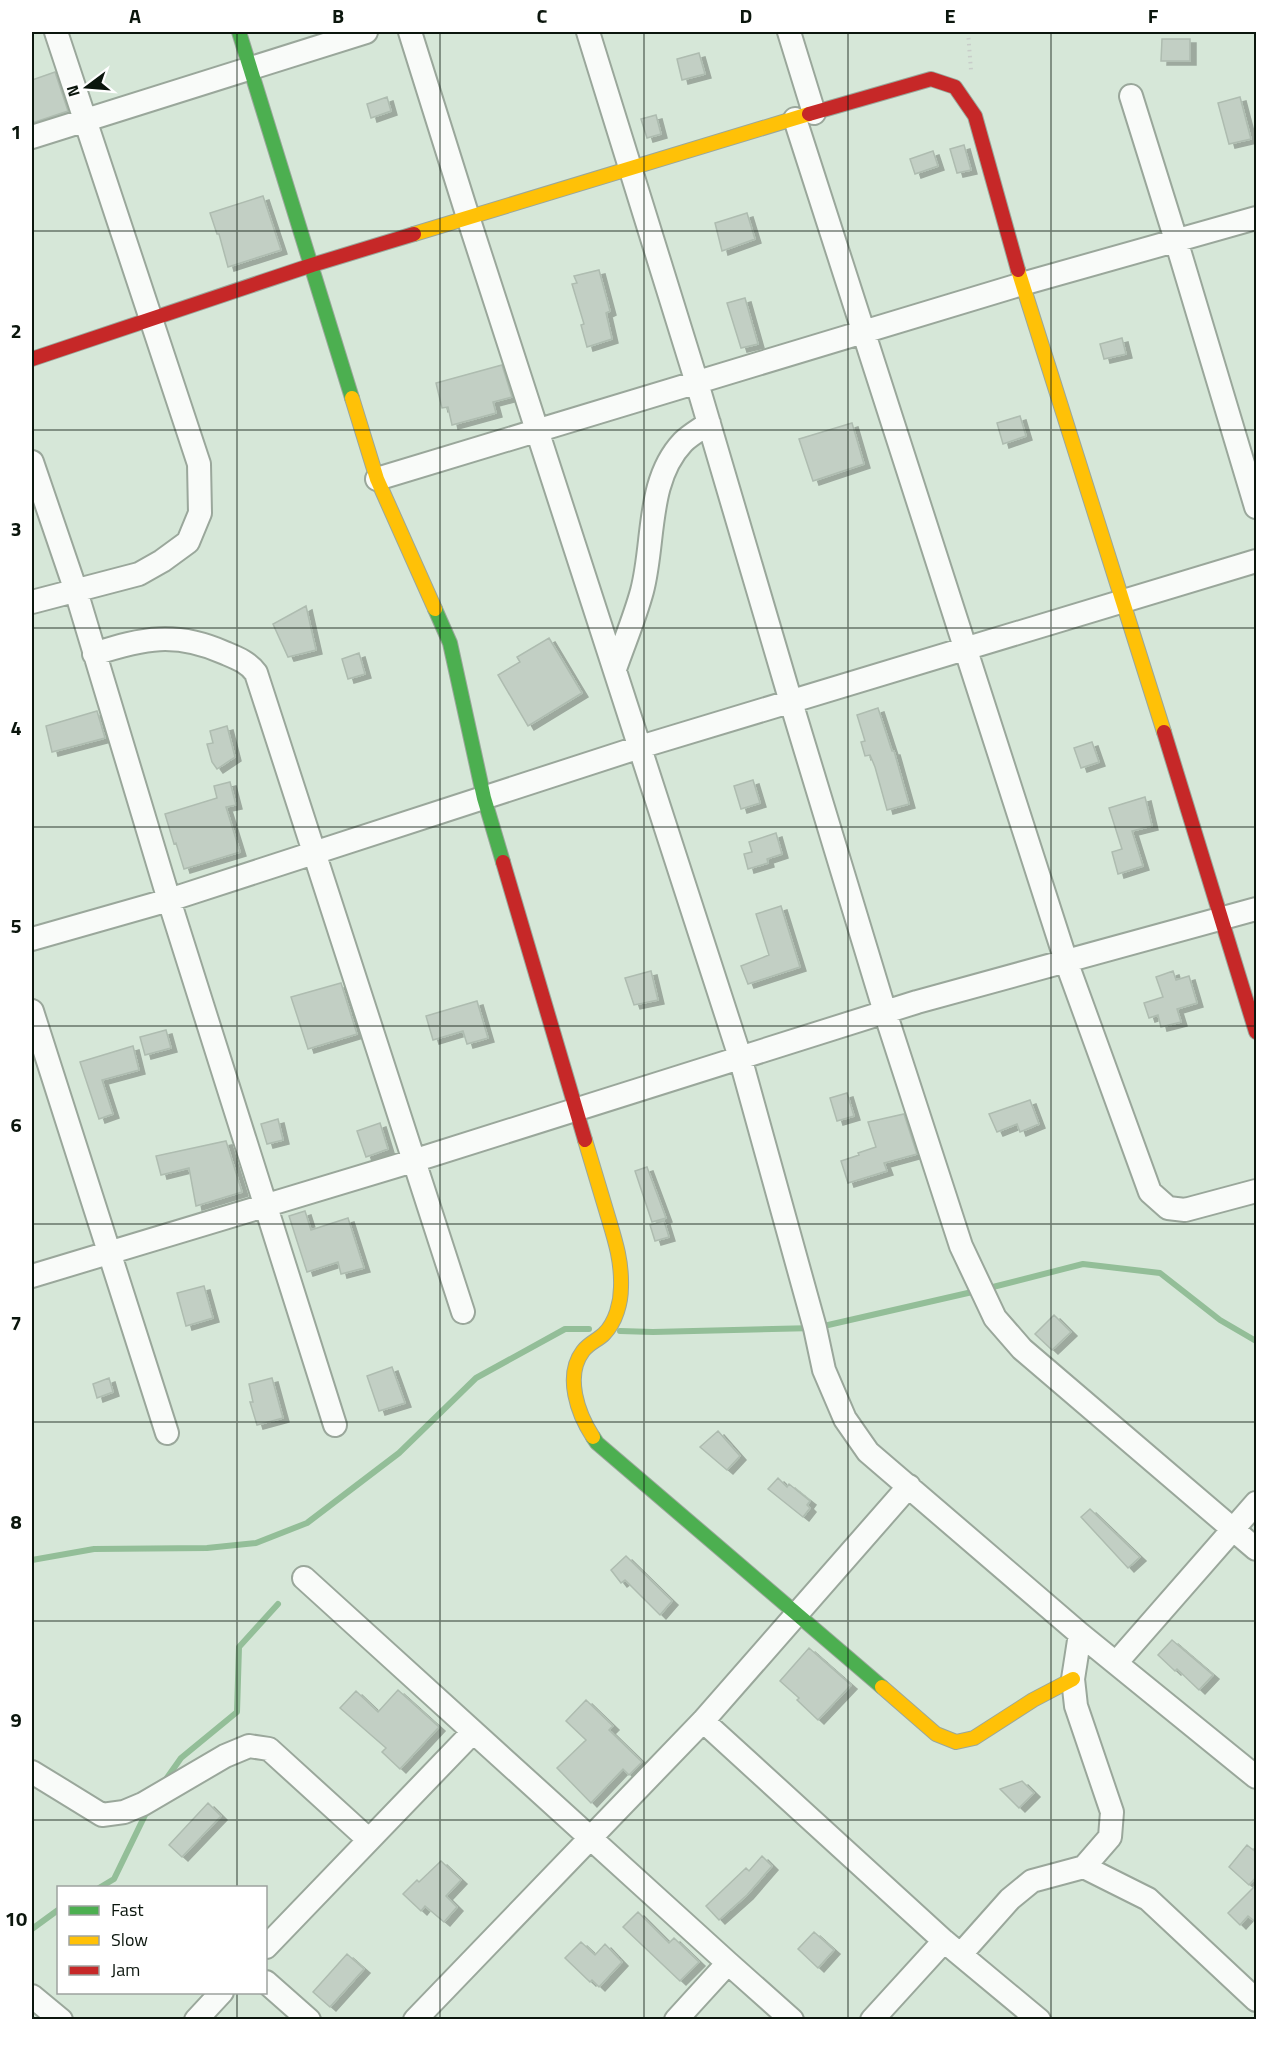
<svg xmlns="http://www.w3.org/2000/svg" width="1288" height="2051" font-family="'Titillium Web',sans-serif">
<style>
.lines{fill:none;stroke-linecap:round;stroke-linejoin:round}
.stream{stroke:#93be98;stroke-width:6}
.building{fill:#c2cfc4;stroke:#aebcb0;stroke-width:1.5;filter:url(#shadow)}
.street-casing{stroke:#9aa79b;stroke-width:26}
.fast-casing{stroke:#9aa79b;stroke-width:16}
.slow-casing{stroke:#9aa79b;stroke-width:16}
.jam-casing{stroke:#9aa79b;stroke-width:16}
.path{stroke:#c8cdc9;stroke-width:4;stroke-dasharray:1.5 4.5;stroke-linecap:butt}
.street{stroke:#f9fbf9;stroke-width:22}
.fast{stroke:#4caf50;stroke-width:14}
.slow{stroke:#ffc107;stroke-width:14}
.jam{stroke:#c62828;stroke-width:14}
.grid{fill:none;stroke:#0b160d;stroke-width:1.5;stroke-opacity:0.55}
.neatline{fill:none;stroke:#0b160d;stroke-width:2}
.grid-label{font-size:20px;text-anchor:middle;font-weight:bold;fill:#0b160d}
</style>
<defs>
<filter id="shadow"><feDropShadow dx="6" dy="4" stdDeviation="0" flood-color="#0004"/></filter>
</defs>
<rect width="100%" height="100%" fill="#d6e7d8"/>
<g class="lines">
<path class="stream" d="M620,1331L653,1332L815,1328L981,1290L1083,1264L1160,1273L1220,1320L1256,1341
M32,1560L94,1549L207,1548L256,1543L307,1523L399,1453L476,1378L565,1329H589
M164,1782L181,1758L237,1712L239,1647L278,1604
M99,1888L114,1879L148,1809
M32,1929L58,1910"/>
</g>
<path class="building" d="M1162,39H1190V61H1161Z
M699,53L705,74L682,80L677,59Z
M55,72L68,111L32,123V80Z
M387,97L391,111L371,118L367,104Z
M1240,97L1251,139L1229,144L1218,103Z
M656,115L661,134L647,138L641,119Z
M964,145L971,170L957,173L950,149Z
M933,151L938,166L915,174L910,159Z
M263,196L281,250L228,267L219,234H217L210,213Z
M747,213L755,239L722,251L715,223Z
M599,270L610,311L606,313L612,339L587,347L581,325L584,324L572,284L577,283L574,276Z
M745,298L758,344L741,348L727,303Z
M1122,338L1126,354L1104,359L1100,344Z
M502,365L512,397L493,402L496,413L452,425L448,407L442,408L436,383Z
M1020,416L1026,436L1003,444L997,423Z
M852,423L864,464L813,481L799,439Z
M306,606L316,650L288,657L273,624Z
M549,638L582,693L528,726L498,675L520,662L517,657Z
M359,653L365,674L348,679L342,659Z
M878,708L892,751H894L909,804L887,810L875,767L870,755L865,756L861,742L865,741L857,715Z
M97,711L105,738L52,752L46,726Z
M227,726L235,757L217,769L212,762L207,744L213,743L210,731Z
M1092,742L1099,762L1081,768L1074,748Z
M753,780L760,803L741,809L734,786Z
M230,782L236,805L226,807L240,852L184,869L176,843L174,844L165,814L217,798L214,786Z
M1145,797L1152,826L1132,831L1143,866L1118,874L1112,852L1122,849L1109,808Z
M776,833L782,854L767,859L768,863L748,869L744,854L752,852L749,842Z
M781,906L800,967L748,984L741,966L769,955L756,914Z
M651,971L658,1000L634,1005L625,978Z
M1173,971L1176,980L1189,976L1197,1003L1177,1009L1181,1022L1161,1027L1158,1015L1149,1018L1144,1003L1163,997L1156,977Z
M341,983L357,1034L308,1049L291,997Z
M477,1001L488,1038L467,1044L463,1031L433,1040L426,1016Z
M166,1030L171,1048L145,1055L140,1037Z
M133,1046L139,1070L102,1080L113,1114L99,1119L80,1062Z
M847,1093L854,1116L837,1121L830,1098Z
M1030,1100L1039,1124L1020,1132L1017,1124L997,1132L989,1114Z
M904,1114L917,1154L884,1163L887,1171L848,1183L841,1161L859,1155L858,1153L876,1147L868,1122Z
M278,1119L283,1140L267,1144L261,1124Z
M380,1123L388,1149L366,1157L357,1131Z
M226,1141L242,1192L196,1206L189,1168L161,1175L156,1156Z
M647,1167L666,1218L652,1222L635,1171Z
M305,1211L311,1230L348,1218L364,1268L341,1274L338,1262L307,1272L289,1216Z
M664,1221L669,1237L655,1241L650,1225Z
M204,1286L213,1318L186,1326L177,1293Z
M1054,1315L1071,1332L1052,1350L1035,1334Z
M392,1367L405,1403L379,1411L367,1376Z
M109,1378L113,1392L97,1398L93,1384Z
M272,1378L283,1418L257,1425L250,1402H253L249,1384Z
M718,1431L740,1456L727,1470L700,1447Z
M778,1478L787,1487L789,1484L810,1501L807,1505L810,1508L803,1517L768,1489Z
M1090,1509L1140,1557L1128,1568L1081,1517Z
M626,1556L672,1601L660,1615L625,1580L621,1583L611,1570Z
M1172,1640L1213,1675L1199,1690L1177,1669L1175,1671L1158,1655Z
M809,1648L851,1685L818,1720L797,1700L799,1698L780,1681Z
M398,1690L439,1727L400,1769L382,1752L386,1748L340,1708L356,1691L378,1712Z
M586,1700L613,1726L609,1730L642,1762L629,1775L623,1769L591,1803L557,1768L586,1740L566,1721Z
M1022,1781L1034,1793L1019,1808L1000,1789Z
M208,1803L221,1816L182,1857L169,1845Z
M1247,1845L1257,1853V1876L1249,1885L1229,1867Z
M762,1856L772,1866L747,1895L719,1920L706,1906L746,1868L749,1871Z
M441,1861L461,1880L446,1896L457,1907L444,1922L425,1906L421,1911L403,1894L417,1880L419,1882Z
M1257,1884V1923L1248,1916L1240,1925L1228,1913Z
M638,1912L669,1943L674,1938L699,1962L680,1981L623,1927Z
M814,1932L834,1950L818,1968L798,1949Z
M581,1942L595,1955L605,1944L622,1962L599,1987L592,1980L590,1982L565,1958Z
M347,1954L364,1969L330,2007L313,1992Z"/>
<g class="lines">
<defs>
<path id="street" d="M410,32L468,217L740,1057L815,1328L824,1370L845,1419L868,1452L1080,1634L1256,1777
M588,32L697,383L791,702L885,1012L961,1246L995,1318L1022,1349L1256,1549
M789,32L814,113
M1131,96L1176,240L1256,507
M795,119L1066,961L1150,1192L1168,1208L1185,1210L1256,1191
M32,137L366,32
M32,462L76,591L169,900L335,1425
M377,479L1022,284L1256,218
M32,602L139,574L162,561L188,542L200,513L199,464L56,32
M94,654C144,638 175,631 225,653C237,658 248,662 256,673L463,1312
M615,669C624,643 635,617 642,591C655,542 646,481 683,442C690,435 701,429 709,423
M32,939L169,900L640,747L1256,561
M32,1011L167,1433
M32,1276L413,1161L917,1002L1256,909
M304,1578L728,1963L792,2020
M1116,1663L1256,1503
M703,1721L944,1941L1039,2020
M32,1772L102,1815L124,1812L143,1804L225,1756L249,1746L269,1749L369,1840
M1084,1867L1148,1899L1256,2000
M266,1947L473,1732
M961,1954L1010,1899L1032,1881L1084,1867L1110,1837L1112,1812L1076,1706L1073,1679L1080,1634
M266,1982L309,2020
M32,1996L61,2020
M196,2020L222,1992
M415,2020L703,1721L909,1486
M676,2020L728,1963
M872,2020L944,1941"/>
<path id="fast" d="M239,32L352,398
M435,609L450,643L484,798L503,862
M593,1437L597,1443L882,1687"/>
<path id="slow" d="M414,234L809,114
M1018,270L1164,732
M352,398L377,479L435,609
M585,1140C592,1163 599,1187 606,1210C614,1237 622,1259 621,1287C621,1302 616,1322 604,1334C598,1340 589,1343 583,1351C564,1376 578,1414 593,1437
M882,1687L936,1734L956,1742L974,1738L1033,1700L1073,1679"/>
<path id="jam" d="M809,114L931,79L955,87L975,116L1018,270
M32,359L312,265L414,234
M1164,732L1256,1032
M503,862L585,1140"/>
</defs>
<use href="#street" class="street-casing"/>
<use href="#fast" class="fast-casing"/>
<use href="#slow" class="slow-casing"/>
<use href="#jam" class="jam-casing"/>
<path class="path" d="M968,32L971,70"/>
<use href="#street" class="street"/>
<use href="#fast" class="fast"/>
<use href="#slow" class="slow"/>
<use href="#jam" class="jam"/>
</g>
<path class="grid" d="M237,32V1888M440,32V2020M644,32V2020M848,32V2020M1051,32V2020M32,231H1256M32,430H1256M32,628H1256M32,827H1256M32,1026H1256M32,1224H1256M32,1422H1256M32,1621H1256M32,1820H1256M237,1992V2020"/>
<rect width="1288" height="2051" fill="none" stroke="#ffffff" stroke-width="66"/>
<rect x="57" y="1886" width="210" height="108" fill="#ffffff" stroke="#9da29e" stroke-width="1.5"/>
<rect x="69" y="1906" width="30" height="9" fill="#4caf50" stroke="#9da29e" stroke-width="1.5"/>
<text x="111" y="1916" font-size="18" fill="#0b160d">Fast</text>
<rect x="69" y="1936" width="30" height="9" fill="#ffc107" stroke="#9da29e" stroke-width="1.5"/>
<text x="111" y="1946" font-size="18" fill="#0b160d">Slow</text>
<rect x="69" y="1966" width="30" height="9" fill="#c62828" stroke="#9da29e" stroke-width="1.5"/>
<text x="111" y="1976" font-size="18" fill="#0b160d">Jam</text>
<g transform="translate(87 87) rotate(254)" stroke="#ffffff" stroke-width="4.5" paint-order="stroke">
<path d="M0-4.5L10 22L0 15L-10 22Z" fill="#0b160d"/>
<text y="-9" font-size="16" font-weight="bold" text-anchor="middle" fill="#0b160d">N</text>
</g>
<rect x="33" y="33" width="1222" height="1985" class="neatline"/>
<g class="grid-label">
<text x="135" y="23">A</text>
<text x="338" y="23">B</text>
<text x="542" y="23">C</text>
<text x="746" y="23">D</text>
<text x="950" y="23">E</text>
<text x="1153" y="23">F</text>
<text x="16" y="139">1</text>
<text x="16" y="338">2</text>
<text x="16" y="536">3</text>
<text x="16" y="735">4</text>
<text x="16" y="933">5</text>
<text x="16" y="1132">6</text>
<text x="16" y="1330">7</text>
<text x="16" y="1529">8</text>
<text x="16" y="1727">9</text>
<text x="16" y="1926">10</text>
</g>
</svg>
